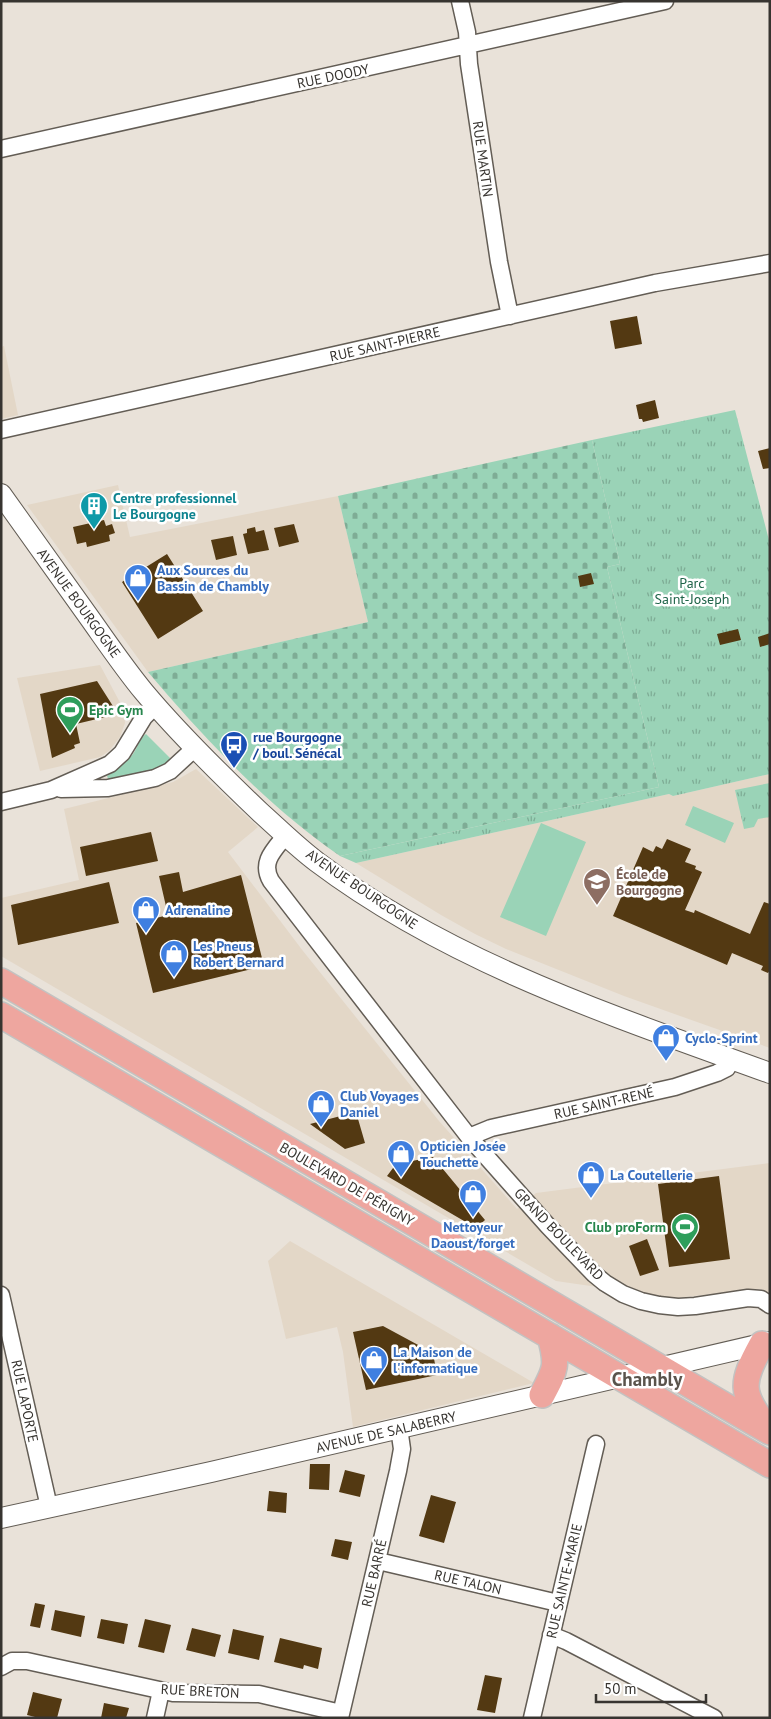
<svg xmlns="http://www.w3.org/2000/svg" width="771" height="1719" font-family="'PT Sans',sans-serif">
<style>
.built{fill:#e3d7c7}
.grass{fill:#9ad3b7}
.cemetery{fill:url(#cemetery-stones)}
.park{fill:url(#park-tufts)}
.building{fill:#533912}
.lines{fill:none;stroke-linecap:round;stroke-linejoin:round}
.minor-casing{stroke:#635d55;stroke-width:19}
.tertiary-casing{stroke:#635d55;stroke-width:22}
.primary-casing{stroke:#c3c2c1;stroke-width:28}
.minor{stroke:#fff;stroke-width:16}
.tertiary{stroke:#fff;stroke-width:20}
.primary{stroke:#eea69f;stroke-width:25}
.labels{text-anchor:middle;stroke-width:5;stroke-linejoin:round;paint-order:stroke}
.street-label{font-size:14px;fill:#373430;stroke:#fff}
.culture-label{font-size:14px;font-weight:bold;fill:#0d838f;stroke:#fff;text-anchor:start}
.shop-label{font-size:14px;font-weight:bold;fill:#366cbe;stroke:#fff;text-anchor:start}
.park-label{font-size:14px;fill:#1f6449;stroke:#fff}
.leisure-label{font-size:14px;font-weight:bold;fill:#27864d;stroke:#fff;text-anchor:start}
.transit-label{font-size:14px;font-weight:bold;fill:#164399;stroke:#fff;text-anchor:start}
.education-label{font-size:14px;font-weight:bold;fill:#785e54;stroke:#fff;text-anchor:start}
.district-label{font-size:19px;font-weight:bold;fill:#5a544c;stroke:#fff}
</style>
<defs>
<pattern id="cemetery-stones" width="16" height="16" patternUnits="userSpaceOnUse" patternTransform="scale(1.25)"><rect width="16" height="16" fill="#9ad3b7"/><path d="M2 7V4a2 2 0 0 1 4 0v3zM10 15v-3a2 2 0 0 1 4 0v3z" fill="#7eac95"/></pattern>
<pattern id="park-tufts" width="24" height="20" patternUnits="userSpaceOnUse" patternTransform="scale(1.25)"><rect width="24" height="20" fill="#9ad3b7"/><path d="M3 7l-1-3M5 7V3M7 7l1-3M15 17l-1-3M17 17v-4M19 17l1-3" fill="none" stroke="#7eac95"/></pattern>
</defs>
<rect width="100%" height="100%" fill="#e9e2d9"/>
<path class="built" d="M4,346L18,415L1,419V347Z
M118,485L130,537L338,496L368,622L148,672L27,505Z
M100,665L124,710L125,723L120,737L109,751L100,757L40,771L17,678Z
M196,769L258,827L228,852L303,951L439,1121L517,1209L536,1193L770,1163V1295L761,1289L674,1298L556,1281L1,956V898L79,880L64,809L173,782Z
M770,774V1048L624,996L506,949L475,934L441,915L356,863L669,794L673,796Z
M290,1241L534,1383L353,1427L343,1352L337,1327L286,1339L268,1261Z"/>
<path class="grass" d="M146,734L170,758C163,774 125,777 109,781L107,776C117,770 126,763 133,754C138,747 139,739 146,734Z
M693,806L734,823L725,843L685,825Z
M541,823L586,842L546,936L500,917Z"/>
<path class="cemetery" d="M592,440L620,564L607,567L659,787L340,856C267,806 205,739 148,672L368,622L338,496Z"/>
<path class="park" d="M735,410L770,544V774L673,796L669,794L356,863L340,856L659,787L607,567L620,564L592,440Z
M770,783V817L758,819L754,827L744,829L735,790Z"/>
<path class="building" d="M637,316L642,344L615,349L610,321Z
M655,400L659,418L643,422L642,419H639L636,405Z
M770,448V468L763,469L758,451Z
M104,520L106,526L112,524L115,533L109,535L110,541L87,547L86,542L77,544L73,527Z
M294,524L299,542L279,547L274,528Z
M255,527L256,532L264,530L269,550L248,554L243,534L247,533V529Z
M233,536L237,555L216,560L211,540Z
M167,554L203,611L158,639L122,582Z
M591,573L594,584L580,587L578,576Z
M738,629L741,640L720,645L717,634Z
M770,633V644L760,647L758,637Z
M97,681L118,714L76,724L80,743L74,745L75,748L52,758L40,694Z
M151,832L158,861L86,876L80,847Z
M667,839L691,849L685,862L696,866L695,869L702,872L685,910L694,913L695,910L750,934L764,902L770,904V970L768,973L761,970L763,966L732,953L727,965L613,916L643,847L653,852L656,846L662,849Z
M179,872L183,892L241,875L264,966L153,993L136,923L168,915L159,876Z
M109,882L119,923L18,945L11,905Z
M356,1112L365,1143L345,1149L310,1124Z
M433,1157L485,1220L476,1228L387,1176L396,1164Z
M719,1176L730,1259L669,1267L658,1184Z
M647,1239L659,1270L640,1276L629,1246Z
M383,1326L433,1353L437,1375L366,1390L353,1332Z
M310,1464H330L329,1490L309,1489Z
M345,1470L365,1475L360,1497L339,1492Z
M269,1491L287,1493L286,1513L267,1511Z
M431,1495L456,1502L444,1543L419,1536Z
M335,1539L352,1542L348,1560L331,1556Z
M35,1603L45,1605L40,1628L30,1626Z
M55,1610L85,1616L81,1637L51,1630Z
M101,1619L128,1624L124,1644L97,1638Z
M145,1619L171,1625L164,1653L138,1647Z
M192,1628L221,1635L215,1657L186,1650Z
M233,1629L264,1636L259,1660L228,1653Z
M280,1638L322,1648L318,1669L304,1665L303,1669L274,1662Z
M485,1675L502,1678L495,1713L477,1710Z
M33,1692L62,1699L57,1718H39L27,1715Z
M104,1703L129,1708L126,1718H101Z"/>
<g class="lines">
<defs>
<path id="minor" d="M460,1L467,32L469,64L499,262L510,316
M1,149L665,1
M1,430L655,283L770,263
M61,789L108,788L155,778L170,771L194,749
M1,802L51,790L110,764L122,753L144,717L156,705
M286,835C274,850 260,862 271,881L469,1137L548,1226L594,1274L605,1283L623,1294L641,1301L659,1305L678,1307L695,1306L748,1298L761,1299L770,1305
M469,1137L491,1128L675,1087L717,1073L727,1068L732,1059
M1,1295L49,1507
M378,1561L558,1603
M551,1635L566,1641L714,1718
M1,1667L12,1661H27L173,1693L259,1694L341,1713
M155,1718L161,1691
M340,1718L398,1471L402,1449L399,1428
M532,1718L596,1444"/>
<path id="tertiary" d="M1,494C31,536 61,578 91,620C108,644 125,669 144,692C180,735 220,774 261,813C279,829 297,847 317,862C451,963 613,1016 770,1073
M1,1518L211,1472L770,1342"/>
<path id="primary" d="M1,981L770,1432
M1,1015L770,1465
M762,1344C740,1384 740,1392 767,1428
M542,1395C556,1369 558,1365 550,1336"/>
</defs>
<use href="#minor" class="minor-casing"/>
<use href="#tertiary" class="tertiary-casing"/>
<use href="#primary" class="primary-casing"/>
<use href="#minor" class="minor"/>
<use href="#tertiary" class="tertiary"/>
<use href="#primary" class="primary"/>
</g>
<defs>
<symbol id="building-pin" viewBox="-11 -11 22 30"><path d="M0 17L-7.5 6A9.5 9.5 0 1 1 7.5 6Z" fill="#0f9aa8" stroke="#fff"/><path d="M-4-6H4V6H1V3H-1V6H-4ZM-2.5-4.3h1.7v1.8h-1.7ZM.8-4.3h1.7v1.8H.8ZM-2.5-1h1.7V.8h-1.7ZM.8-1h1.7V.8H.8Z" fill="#fff"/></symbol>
<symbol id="shop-pin" viewBox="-11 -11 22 30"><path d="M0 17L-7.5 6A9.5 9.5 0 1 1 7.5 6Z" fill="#3f7fe0" stroke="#fff"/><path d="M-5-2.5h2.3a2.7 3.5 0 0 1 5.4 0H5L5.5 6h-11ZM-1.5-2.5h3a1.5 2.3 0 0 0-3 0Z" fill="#fff"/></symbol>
<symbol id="stadium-pin" viewBox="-11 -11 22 30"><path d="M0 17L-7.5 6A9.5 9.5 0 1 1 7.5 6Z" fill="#2e9e5b" stroke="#fff"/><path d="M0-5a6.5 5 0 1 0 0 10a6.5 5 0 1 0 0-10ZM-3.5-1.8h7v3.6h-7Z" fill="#fff"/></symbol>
<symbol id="bus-pin" viewBox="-11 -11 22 30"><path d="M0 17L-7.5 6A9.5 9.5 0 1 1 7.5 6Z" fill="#1a4fb4" stroke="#fff"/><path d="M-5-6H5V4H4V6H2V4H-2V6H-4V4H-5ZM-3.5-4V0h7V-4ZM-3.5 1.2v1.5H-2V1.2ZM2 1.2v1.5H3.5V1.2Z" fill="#fff"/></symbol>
<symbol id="school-pin" viewBox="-11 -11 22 30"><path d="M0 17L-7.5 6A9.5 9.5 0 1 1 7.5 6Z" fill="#8d6e63" stroke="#fff"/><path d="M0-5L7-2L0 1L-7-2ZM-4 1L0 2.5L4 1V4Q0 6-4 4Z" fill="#fff"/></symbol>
</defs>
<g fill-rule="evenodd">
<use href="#building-pin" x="78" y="490" width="32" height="43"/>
<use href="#shop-pin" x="122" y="562" width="32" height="43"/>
<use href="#stadium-pin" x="54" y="694" width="32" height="43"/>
<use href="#bus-pin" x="218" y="729" width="32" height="43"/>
<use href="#school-pin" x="581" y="866" width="32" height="43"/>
<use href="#shop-pin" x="130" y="894" width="32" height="43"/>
<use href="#shop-pin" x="158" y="938" width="32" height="43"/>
<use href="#shop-pin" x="650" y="1022" width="32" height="43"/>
<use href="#shop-pin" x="305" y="1088" width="32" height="43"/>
<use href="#shop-pin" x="385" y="1138" width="32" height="43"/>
<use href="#shop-pin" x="575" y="1159" width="32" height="43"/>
<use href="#shop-pin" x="457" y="1178" width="32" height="43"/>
<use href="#stadium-pin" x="669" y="1211" width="32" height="43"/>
<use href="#shop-pin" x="358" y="1344" width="32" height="43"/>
</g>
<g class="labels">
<g class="street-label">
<text transform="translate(333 76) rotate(-12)" y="5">RUE DOODY</text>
<text transform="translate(483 159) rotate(82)" y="5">RUE MARTIN</text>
<text transform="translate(385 344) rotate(-13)" y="5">RUE SAINT-PIERRE</text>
<text transform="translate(79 603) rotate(54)" y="5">AVENUE BOURGOGNE</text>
<text transform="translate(362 889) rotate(34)" y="5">AVENUE BOURGOGNE</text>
<text transform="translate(604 1103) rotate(-13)" y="5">RUE SAINT-RENÉ</text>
<text transform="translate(347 1184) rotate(30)" y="5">BOULEVARD DE PÉRIGNY</text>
<text transform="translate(559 1234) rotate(46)" y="5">GRAND BOULEVARD</text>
<text transform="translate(25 1401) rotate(78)" y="5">RUE LAPORTE</text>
<text transform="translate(386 1432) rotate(-13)" y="5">AVENUE DE SALABERRY</text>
<text transform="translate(374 1573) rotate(-77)" y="5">RUE BARRÉ</text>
<text transform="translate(564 1581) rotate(-77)" y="5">RUE SAINTE-MARIE</text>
<text transform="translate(468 1582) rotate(13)" y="5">RUE TALON</text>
<text transform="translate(200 1691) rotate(3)" y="5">RUE BRETON</text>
</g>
<g class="culture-label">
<text x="113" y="503">Centre professionnel<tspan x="113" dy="16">Le Bourgogne</tspan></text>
</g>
<g class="shop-label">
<text x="157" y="575">Aux Sources du<tspan x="157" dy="16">Bassin de Chambly</tspan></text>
<text x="165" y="915">Adrenaline</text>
<text x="193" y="951">Les Pneus<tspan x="193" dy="16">Robert Bernard</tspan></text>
<text x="685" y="1043">Cyclo-Sprint</text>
<text x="340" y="1101">Club Voyages<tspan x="340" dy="16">Daniel</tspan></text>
<text x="420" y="1151">Opticien Josée<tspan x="420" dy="16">Touchette</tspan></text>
<text x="610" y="1180">La Coutellerie</text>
<text x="473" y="1232" text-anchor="middle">Nettoyeur<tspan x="473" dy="16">Daoust/forget</tspan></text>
<text x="393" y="1357">La Maison de<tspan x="393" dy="16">l'informatique</tspan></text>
</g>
<g class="park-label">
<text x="692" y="588">Parc<tspan x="692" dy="16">Saint-Joseph</tspan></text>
</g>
<g class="leisure-label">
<text x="89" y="715">Epic Gym</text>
<text x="666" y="1232" text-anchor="end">Club proForm</text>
</g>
<g class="transit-label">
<text x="253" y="742">rue Bourgogne<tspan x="253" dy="16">/ boul. Sénécal</tspan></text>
</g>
<g class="education-label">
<text x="616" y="879">École de<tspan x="616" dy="16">Bourgogne</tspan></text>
</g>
<g class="district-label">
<text x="647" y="1386">Chambly</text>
</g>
</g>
<rect width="771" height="1719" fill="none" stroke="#373430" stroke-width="5"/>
<path d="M596 1694v8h110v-8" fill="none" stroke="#373430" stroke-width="2.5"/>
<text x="604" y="1694" font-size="15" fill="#373430" stroke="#ffffff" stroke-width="4" paint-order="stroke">50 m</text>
</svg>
